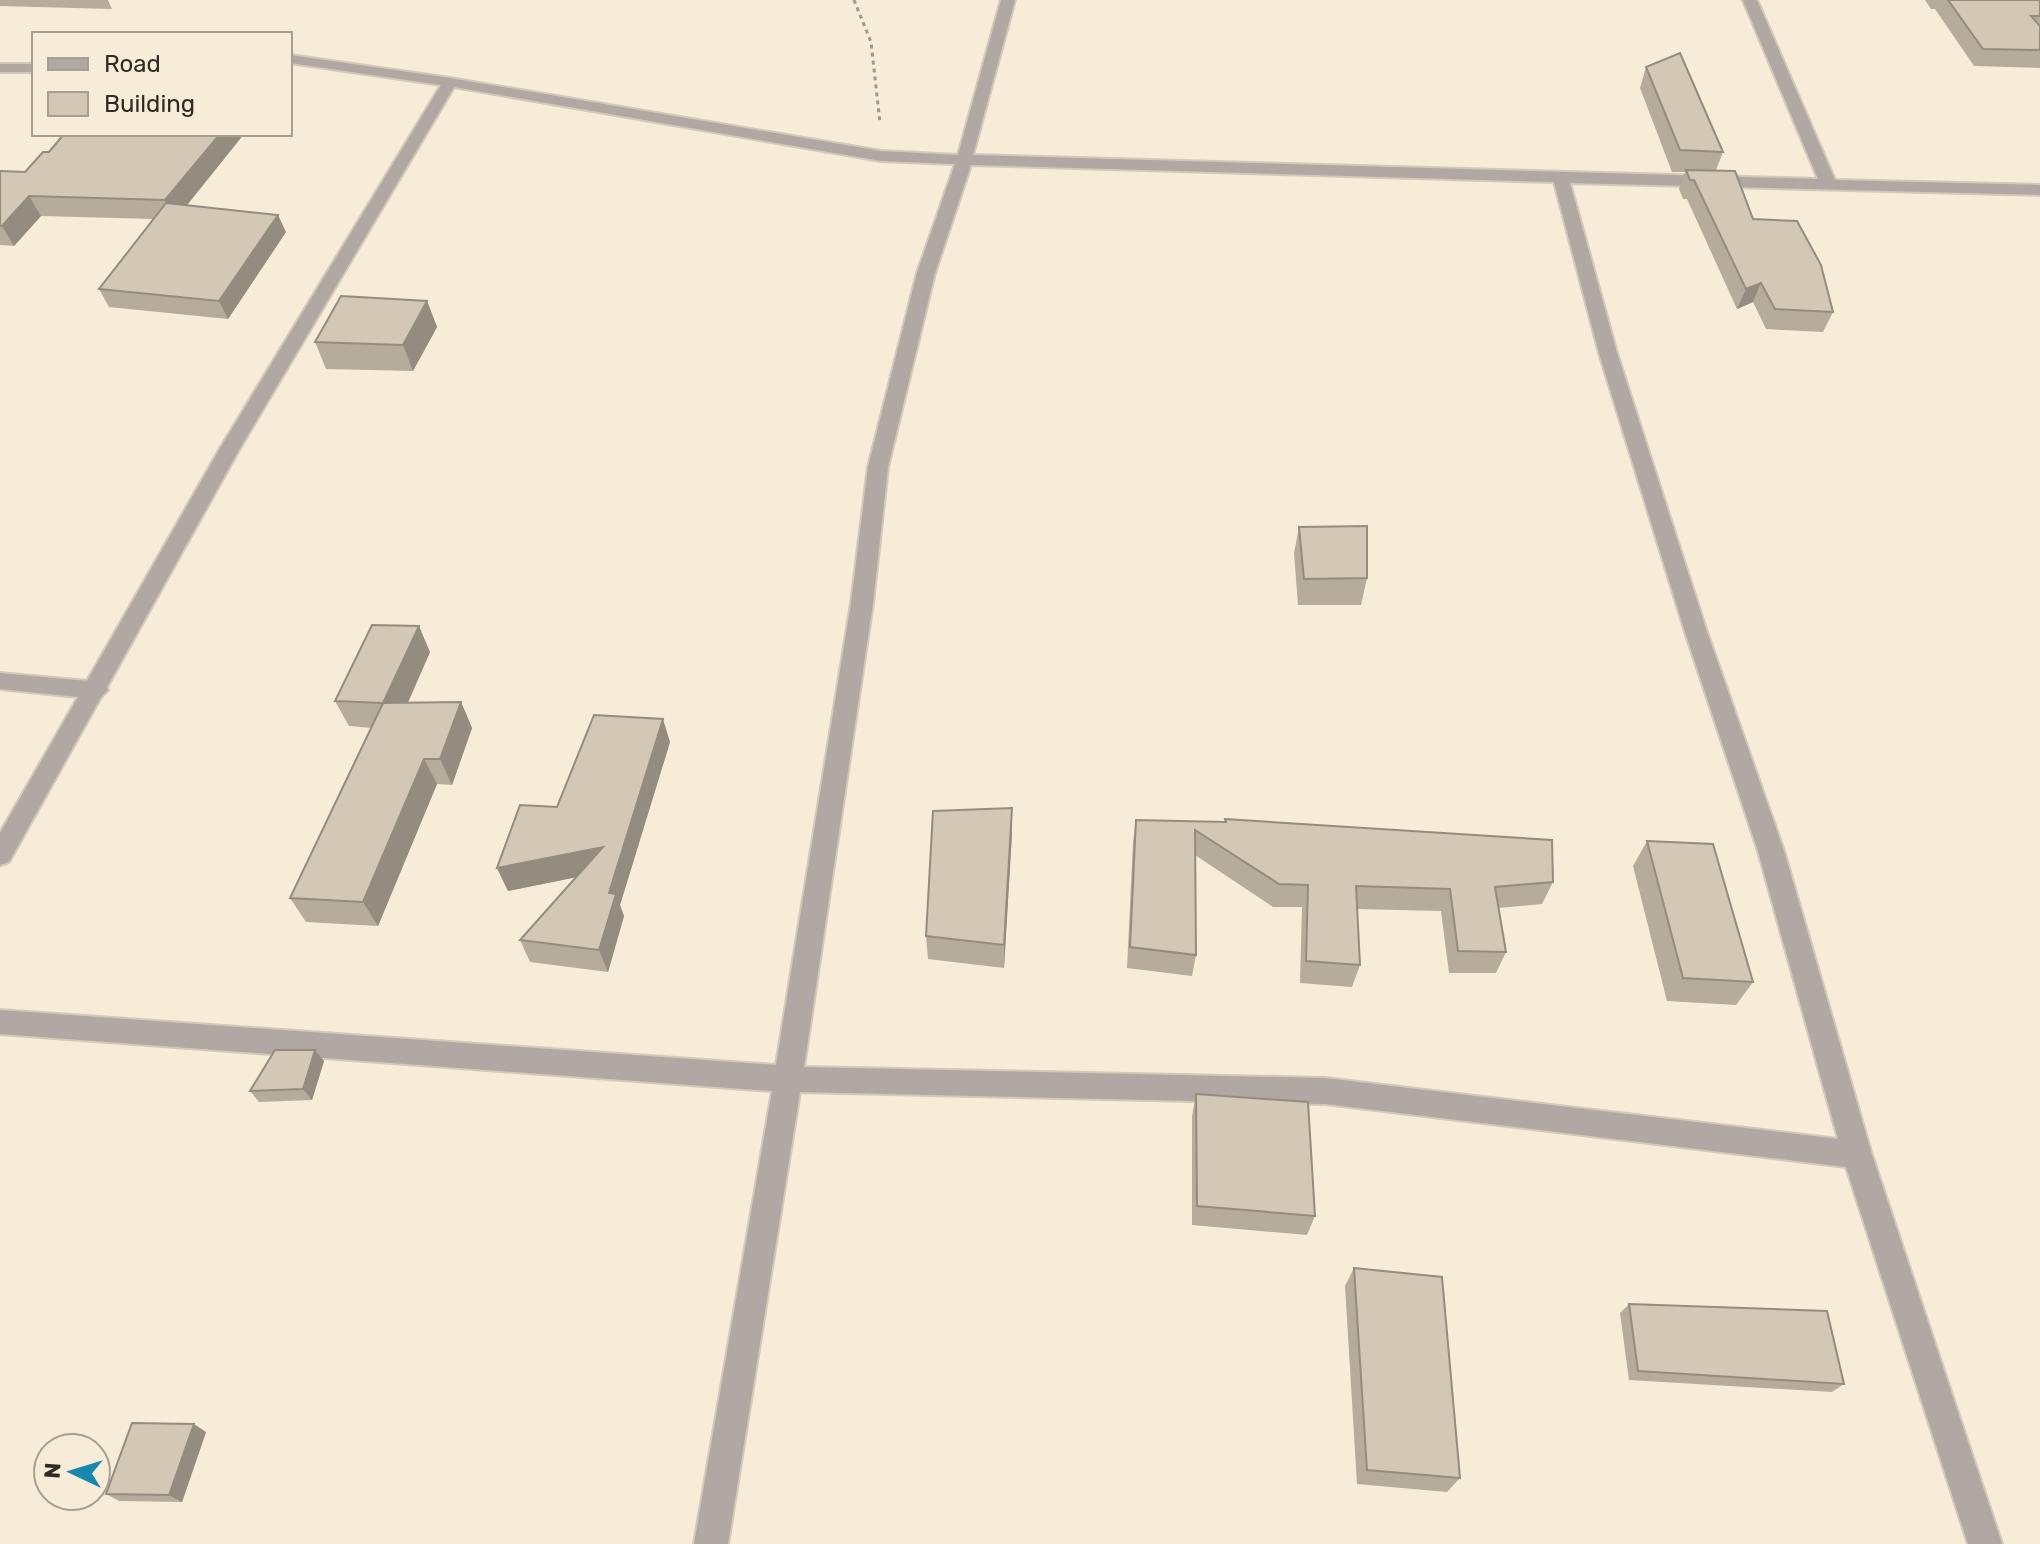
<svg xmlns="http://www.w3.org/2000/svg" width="2040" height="1544" font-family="Rubik,sans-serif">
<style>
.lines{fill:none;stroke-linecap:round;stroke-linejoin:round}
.minor-casing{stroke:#d3c9b8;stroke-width:4}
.path{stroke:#a1998a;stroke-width:3;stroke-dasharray:4 4;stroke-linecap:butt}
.minor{fill:#b1a7a3;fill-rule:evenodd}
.wall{fill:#b5ac9c}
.shaded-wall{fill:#948c7f}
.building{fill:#d3c8b5;stroke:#948c7f;stroke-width:2}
</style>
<rect width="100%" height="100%" fill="#f7ecd8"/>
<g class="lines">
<defs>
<path id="minor" d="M1001,0H1015L973,155L1818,179L1743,0H1757L1835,180L2040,185V195L1570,183L1617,353L1707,632L1784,851L1872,1155L2002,1544H1968L1846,1167L1325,1104L800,1092L728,1544H694L772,1091L0,1034V1010L776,1065L851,603L868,467L917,273L955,164L881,161L454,87L239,450L107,687L108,690L101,697L9,862L0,865V833L78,697L0,689V673L87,681L219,450L441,85L290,63V55L450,78L881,151L958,155ZM971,165L1554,182L1599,353L1685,632L1758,851L1838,1139L1325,1078L804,1067L873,603L888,467L935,273Z
M0,64H34V72H0Z"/>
</defs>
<use href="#minor" class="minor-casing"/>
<path class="path" d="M854,0L871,42L880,123"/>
<use href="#minor" class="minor"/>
</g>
<path class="wall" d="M0,0H108L112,9L0,6Z
M1925,0H2040V68L1974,66L1935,9H1931Z
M1646,67L1723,152L1716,170L1753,219L1833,312L1823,332L1766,329L1753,302L1737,309L1687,199H1683L1679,189L1685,172H1672L1640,88Z
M64,134H244L187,205L286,232L228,319L109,307L99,289L154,219L41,216L14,246L0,245V171L25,172L49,152Z
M427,301L437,327L413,371L326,369L315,342Z
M1299,527L1367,578L1361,605H1298L1294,553Z
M430,652L408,703L461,702L472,728L452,785L437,784L378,926L306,922L290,898L372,728L349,726L335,701Z
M670,742L620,905L624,916L608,972L530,962L520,940L577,877L508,891L497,868Z
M1225,819L1553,882L1542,904L1498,908L1506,952L1496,973H1449L1441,911L1357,909L1360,965L1352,987L1300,983L1302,907H1273L1195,855L1196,955L1192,976L1127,968L1133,842L1136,820L1225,822Z
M1012,833L1004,968L928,959L926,936Z
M1647,841L1753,982L1736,1005L1667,1001L1633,866Z
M315,1050L324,1061L312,1100L259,1102L250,1091Z
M1196,1094L1315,1216L1307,1235L1192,1225V1116Z
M1354,1268L1460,1478L1447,1492L1357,1484L1345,1286Z
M1629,1304L1844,1384L1832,1392L1629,1380L1620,1313Z
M206,1432L182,1502L119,1501L106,1494Z"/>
<path class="shaded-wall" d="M220,134H244L175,220L165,200Z
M29,196L41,216L14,246L2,226Z
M278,215L286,232L228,319L219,301Z
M1761,283L1753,302L1737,309L1746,289Z
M427,301L437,327L413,371L403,345Z
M419,626L430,652L396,729L383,703Z
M461,702L472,728L452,785L440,759Z
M663,719L670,742L620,905L624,916L608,972L599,950L609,893Z
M424,759L437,784L378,926L363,902Z
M1012,808V833L1004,968V945Z
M603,847L612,870L508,891L497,868Z
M315,1050L324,1061L312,1100L303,1089Z
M194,1424L206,1432L182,1502L169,1495Z"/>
<path class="building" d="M1948,0H2040V16H2031L2040,26V50L1983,49Z
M1680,53L1723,152L1680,150L1646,67Z
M64,134H220L165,200L29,196L2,226H0V171L25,172L43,152H49Z
M1686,170L1735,171L1753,219L1797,221L1821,265L1833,312L1775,309L1761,283L1746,289L1694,180H1690Z
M166,203L278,215L219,301L99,289Z
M341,296L427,301L403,345L315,342Z
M1367,526V578L1304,579L1299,527Z
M372,625L419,626L383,703L335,701Z
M461,702L440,759H424L363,902L290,898L383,703Z
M594,715L663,719L609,893L616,894L599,950L520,940L603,847L497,868L520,805L557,807Z
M1012,808L1004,945L926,936L933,811Z
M1225,819L1552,840L1553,882L1495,887L1506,952L1458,951L1450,889L1356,886L1360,965L1306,961L1308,885L1279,884L1195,830L1196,955L1130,947L1136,820L1226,822Z
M1647,841L1713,844L1753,982L1683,978Z
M275,1050H315L303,1089L250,1091Z
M1196,1094L1308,1102L1315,1216L1197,1206Z
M1354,1268L1442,1277L1460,1478L1367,1470Z
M1629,1304L1827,1311L1844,1384L1638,1371Z
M132,1423L194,1424L169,1495L106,1494Z"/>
<rect x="32" y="32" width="260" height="104" fill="#f7ecd8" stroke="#a79f90" stroke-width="2"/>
<rect x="48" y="58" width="40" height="12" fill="#b1a7a3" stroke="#a79f90" stroke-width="2"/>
<text x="104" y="72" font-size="24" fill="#302b24">Road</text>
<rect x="48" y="92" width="40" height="24" fill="#d3c8b5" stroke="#a79f90" stroke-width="2"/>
<text x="104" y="112" font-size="24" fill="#302b24">Building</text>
<g transform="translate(72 1472) rotate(274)"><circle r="38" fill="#f7ecd8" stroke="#a79f90" stroke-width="2"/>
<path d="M0-6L14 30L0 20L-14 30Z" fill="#1788ad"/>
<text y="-12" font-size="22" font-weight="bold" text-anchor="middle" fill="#302b24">N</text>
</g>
</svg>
